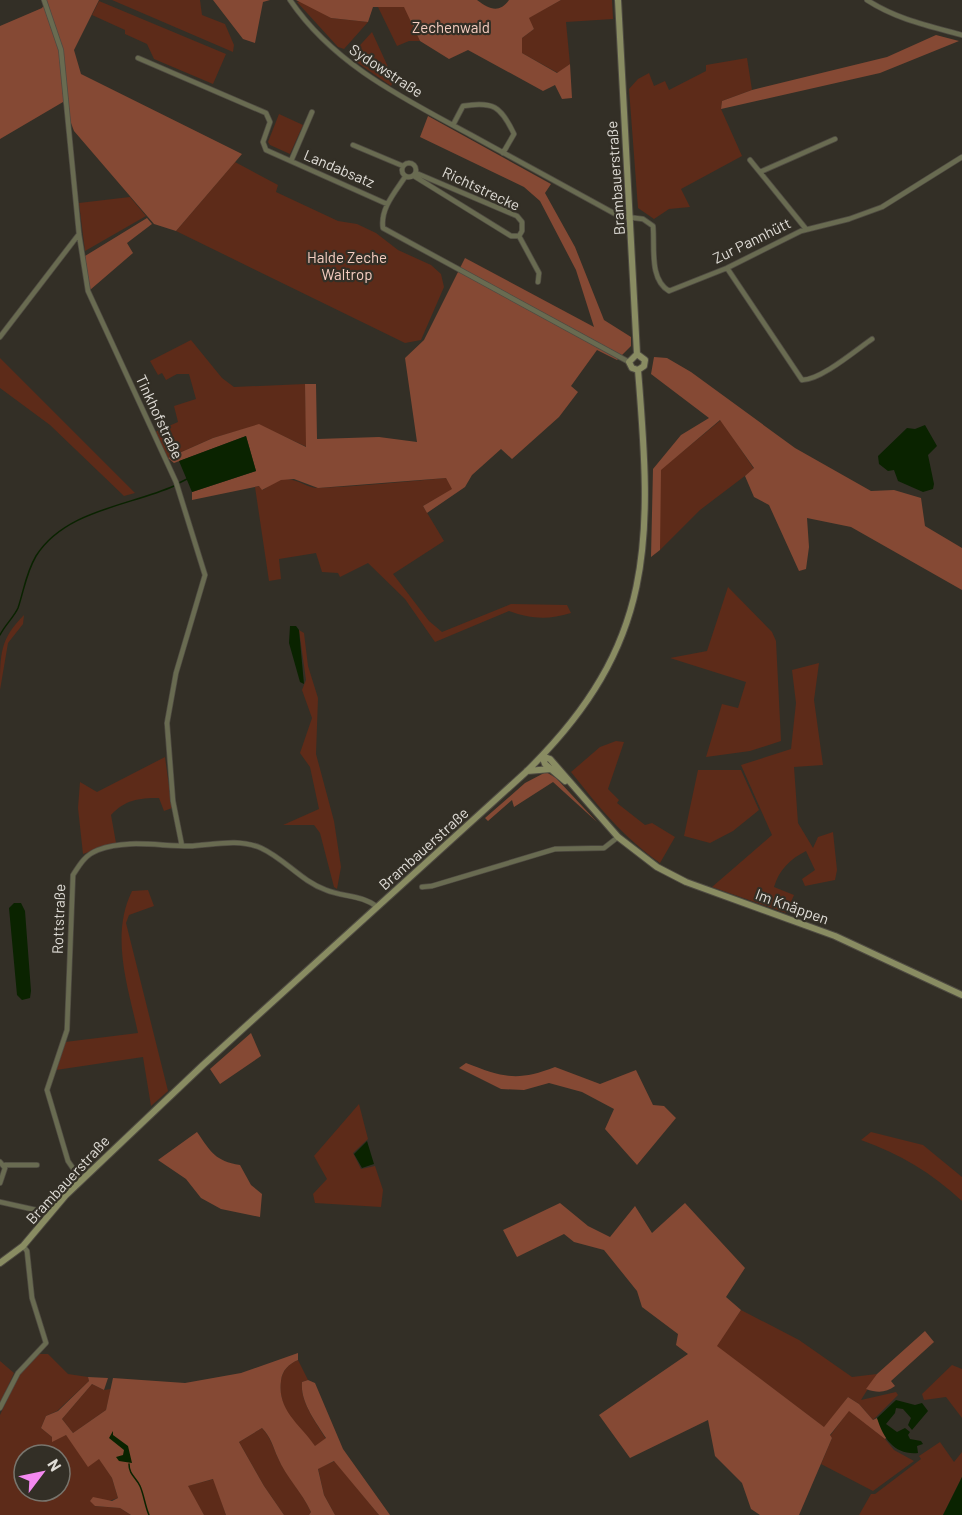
<svg xmlns="http://www.w3.org/2000/svg" width="962" height="1515" font-family="Barlow,sans-serif">
<style>
.green{fill:#5d2b19;fill-rule:evenodd}
.forest{fill:#854934}
.water{fill:#0a2300}
.lines{fill:none;stroke-linecap:round;stroke-linejoin:round}
.stream{stroke:#0a2300;stroke-width:1.5}
.street-casing{stroke:#4f4b42;stroke-width:6}
.secondary-casing{stroke:#4f4b42;stroke-width:8}
.street{stroke:#696b51;stroke-width:4.5}
.secondary{stroke:#898c62;stroke-width:6}
.labels{text-anchor:middle;stroke-width:4.5;stroke-linejoin:round;paint-order:stroke}
.park-label{font-size:15px;fill:#f4cdc0;stroke:#332f26}
.street-label{font-size:15px;fill:#e0ddd7;stroke:#332f26}
</style>
<rect width="100%" height="100%" fill="#332f26"/>
<path class="green" d="M112,0H200L202,15L225,24L234,45L233,52Z
M561,0H612L613,19L566,22L570,64L558,73L522,53V38L534,29L528,18Z
M99,1L226,54L213,84L154,59L147,44L125,34V30L92,15Z
M302,1L331,18L368,22L344,49L338,47L297,2Z
M378,7H405L420,41H409L397,46Z
M372,32L394,80L391,86L355,61L352,54Z
M747,58L752,90L722,101L721,109L742,156L681,189L690,207L669,209L654,219L638,208L629,89L638,79L649,73L654,86L665,81L669,90L706,71V65Z
M279,114L303,125L290,154L270,145L268,142Z
M235,162L278,185L276,192L338,221L357,224L376,233L398,250L431,265L441,274L444,287L421,340L405,343L176,231Z
M130,197L146,216L85,251L79,203Z
M191,340L222,378L234,387L305,384L307,447L259,425L213,438L168,458L155,432L178,422L174,406L196,399L189,374H177L166,380L162,373L158,375L150,361Z
M0,358L135,493L124,496L50,425L0,388Z
M721,420L754,469L700,510L660,550V470Z
M446,478L453,489L423,506L444,541L393,574L429,621L442,632L511,604L567,605L571,613C548,620 531,619 509,611L435,642L405,599L368,563L340,577L338,573L322,572L316,553L279,559L281,579L269,581L255,487L260,486L263,490C269,486 276,480 284,479C297,478 306,488 319,488C361,486 403,482 446,478Z
M728,587L772,632L776,641L781,741L750,751L706,757L722,704L738,708L746,682L670,658L707,651Z
M24,615L23,624L8,643L0,690C0,654 0,639 24,615Z
M299,630L304,633L308,666L318,698L316,754L334,821L341,867L337,889L334,887L320,833L314,825H283L319,809L310,767L300,753L312,718L302,690L306,680Z
M819,663L814,700L823,765L794,767L798,823L813,848L818,837L833,832L837,870L835,880L805,886L802,879L815,870L806,851C790,859 779,870 774,887L794,895L786,913L712,887L772,835L741,765L791,749L796,703L792,670Z
M616,741L624,742L608,789L619,800L617,803L645,825L652,823L675,837L660,863C623,837 598,806 571,772L600,747Z
M165,757L172,808L164,811L159,798C138,798 125,800 111,815L116,843L83,854L78,808L80,782L97,792Z
M698,770H741L759,810L733,831L710,843L684,836Z
M148,890L154,906L129,915L126,923L168,1091L151,1106L143,1057L56,1070L65,1042L138,1033C128,986 110,936 132,891Z
M359,1104L368,1139L353,1153L361,1169L375,1166L383,1190L381,1207L315,1203L313,1194L327,1179L314,1156Z
M871,1132L923,1145L962,1177V1201C932,1173 900,1154 861,1140Z
M741,1310L799,1340L852,1377L877,1374L861,1400L896,1392L898,1395L873,1420L859,1404L848,1397L825,1428L716,1346Z
M39,1354H48L68,1374L88,1377L89,1381L57,1411L46,1416L41,1428L52,1437L66,1435L91,1463L99,1458L112,1478L118,1498L94,1506L120,1508L131,1515H143H0V1415L20,1372ZM24,1455H60V1491H24Z
M298,1360L308,1380L302,1382C300,1402 316,1422 326,1439L315,1447C312,1441 307,1438 302,1433C289,1418 278,1401 281,1381C282,1370 289,1364 298,1360Z
M0,1361L14,1373L0,1404Z
M952,1365L962,1369V1418L946,1397L924,1400L922,1394Z
M92,1384L104,1390L111,1389L106,1410L73,1433L62,1419Z
M849,1410L885,1439L894,1450L914,1461L873,1491L821,1464L832,1438L830,1436Z
M262,1428C271,1438 273,1447 278,1458C287,1477 302,1492 311,1512L309,1515H284L264,1486L239,1442Z
M940,1442L954,1462L962,1452V1477L943,1515H859L871,1494H875L921,1459L919,1456Z
M335,1461L379,1515H335L324,1495L318,1468Z
M214,1479L226,1515H204L187,1486Z"/>
<path class="forest" d="M47,0H99L74,50L81,74L242,154L176,231L154,224L74,131L63,102L0,139V26L42,8Z
M213,0H270L263,2L255,43L243,39Z
M296,0H477C489,9 499,14 509,0H561L529,18L534,29L522,38V53L557,73L570,64L572,98L562,99L555,85L543,91L468,50L449,59L420,41L404,7H373L368,22L331,18Z
M936,35L959,41L880,73L721,109L722,101L752,90L887,57Z
M428,116L551,184L545,193L575,247L604,320L631,337V346L617,360L597,350L571,386L578,392L559,417L512,459L501,449L472,475L465,487L427,513L423,506L452,489L446,478L318,488L294,479L281,480L262,490L259,486L192,500V492L256,471L246,436L174,463L168,458L213,438L259,424L306,447L305,384H316L317,439L379,437L417,442L405,358L424,340L465,258L594,327L576,270L540,201L524,187L420,137Z
M147,218L152,224L127,243L133,253L90,290L85,256Z
M654,357L667,358L691,372L795,448L871,491L894,490L921,498L925,526L962,548V590L851,527L807,518L809,547L806,569L799,571L769,505L754,497L745,476L754,468L720,420L661,470L660,550L651,557L653,469L681,435L709,418L651,374Z
M546,772L556,778L597,822L553,782L514,807L512,800L488,821L485,818L525,783Z
M251,1033L261,1056L220,1084L210,1069Z
M466,1063C502,1077 517,1082 555,1067L600,1084L636,1070L653,1105L664,1106L676,1118L637,1165L605,1129L614,1109L582,1092L549,1083L524,1090L501,1089L459,1068Z
M197,1132C211,1152 215,1161 240,1165L251,1185L262,1194L260,1217L221,1209L201,1198L186,1179L158,1160Z
M560,1203L588,1226L610,1237L635,1206L652,1233L685,1203L745,1268L726,1297L741,1310L717,1346L824,1427L848,1397L859,1404L873,1420L877,1418L887,1437L885,1439L849,1411L830,1435L832,1438L799,1515H760L751,1509L742,1483L715,1456L708,1420L630,1458L599,1415L688,1354L676,1345L678,1334L642,1307L637,1291L604,1250L574,1242L564,1234L517,1257L503,1230Z
M925,1331L934,1342L891,1381L895,1386C886,1393 877,1393 866,1389L877,1374Z
M298,1353V1360C289,1364 282,1370 281,1381C277,1411 301,1425 315,1446L326,1438C316,1422 300,1402 302,1382L308,1380L315,1383L343,1449L390,1515H379L334,1461L318,1469L324,1495L335,1515H309L311,1512C302,1492 286,1477 278,1458C273,1447 271,1437 262,1428L239,1442L264,1486L284,1515H226L213,1479L188,1486L204,1515H131L120,1508L95,1506L90,1501L93,1497L112,1501L118,1498L112,1478L99,1459L88,1467L66,1435L52,1442V1437L41,1428L46,1416L58,1411L89,1381L88,1377L108,1378L104,1390L92,1384L62,1419L73,1433L106,1410L113,1378L185,1383L241,1373Z"/>
<path class="water" d="M925,425L937,446L928,455L934,484L933,489L923,492L898,481L894,470L888,471L879,464L878,456L907,428L915,429Z
M246,436L256,471L192,492L179,461Z
M290,626H296L299,630L304,684L300,682L289,643Z
M14,903H21L25,911L31,991L30,998L22,1000L17,995L9,908Z
M367,1141L374,1164L362,1168L354,1154Z
M896,1400L915,1405L922,1403L928,1411L912,1430L908,1425L911,1418L903,1409L896,1408L895,1413L886,1424L897,1432L905,1428L910,1432L908,1435L910,1439L921,1441L923,1444L917,1446L918,1453C895,1455 884,1440 877,1418Z
M113,1431V1435L128,1446L132,1463L119,1461L116,1457L123,1455L124,1450L109,1438Z
M962,1477V1515H943Z"/>
<g class="lines">
<path class="stream" d="M179,483L187,479
M0,635C5,625 14,617 18,608C24,590 26,573 36,556C65,510 129,506 174,486
M129,1464C129,1475 136,1477 140,1486C144,1495 145,1506 149,1515"/>
<defs>
<path id="street" d="M44,0L61,50L79,234L88,291L176,482L205,575L176,673L167,723L173,801L182,846
M290,0C334,65 405,99 471,135C520,162 570,189 619,216L643,219L653,226C655,248 649,279 669,291L727,268L801,231L849,219L882,207L962,157
M867,0C896,19 929,26 962,35
M138,58L266,113L270,122L263,142L266,150L387,204
M453,125L463,106C493,101 501,106 514,134L503,153
M353,145L403,166
M750,160L806,229
M291,161L312,112
M402 170a7 7 0 1 1 14 0a7 7 0 1 1-14 0Z
M760,172L835,139
M414,176L511,236H519L522,231V222L517,216L416,173
M405,177C395,192 380,209 383,228L629,362
M519,236L539,273L538,282
M727,268L802,380C821,380 856,350 872,339
M0,337L79,234
M422,887L432,886L555,849L604,848L618,837
M0,1162L5,1168L0,1183
M5,1165H37
M81,1180L68,1161L47,1090L67,1030L73,875C80,864 85,855 98,850C127,839 158,846 189,846C213,845 238,838 261,848C285,859 301,881 326,890C343,897 363,895 377,907
M0,1202L36,1210
M0,1408L18,1373L46,1343L32,1298L27,1251L23,1246"/>
<path id="secondary" d="M618,0L637,354
M637,354L629,362L632,368L638,370
M637,354L645,360L644,366L638,370
M542,756L550,759L618,837L657,867L686,882L835,936L962,995
M542,756L545,764L565,781
M527,771L551,769
M0,1263L23,1246L66,1195L203,1065L526,772C657,644 652,540 638,370"/>
</defs>
<use href="#street" class="street-casing"/>
<use href="#secondary" class="secondary-casing"/>
<use href="#street" class="street"/>
<use href="#secondary" class="secondary"/>
</g>
<g class="labels">
<g class="park-label">
<text x="451" y="33">Zechenwald</text>
<text x="347" y="263">Halde Zeche<tspan x="347" dy="17">Waltrop</tspan></text>
</g>
<g class="street-label">
<text transform="translate(386 71) rotate(33)" y="5">Sydowstraße</text>
<text transform="translate(339 169) rotate(23)" y="5">Landabsatz</text>
<text transform="translate(616 178) rotate(-94)" y="5">Brambauerstraße</text>
<text transform="translate(481 189) rotate(25)" y="5">Richtstrecke</text>
<text transform="translate(752 241) rotate(-26)" y="5">Zur Pannhütt</text>
<text transform="translate(159 417) rotate(65)" y="5">Tinkhofstraße</text>
<text transform="translate(424 849) rotate(-42)" y="5">Brambauerstraße</text>
<text transform="translate(792 907) rotate(20)" y="5">Im Knäppen</text>
<text transform="translate(59 919) rotate(-88)" y="5">Rottstraße</text>
<text transform="translate(68 1180) rotate(-47)" y="5">Brambauerstraße</text>
</g>
</g>
<g transform="translate(42 1473) rotate(58)"><circle r="28" fill="#332f26" stroke="#78756d" stroke-width="1.5"/>
<path d="M0-4.5L10 22L0 15L-10 22Z" fill="#f489f0"/>
<text y="-9" font-size="16" font-weight="bold" text-anchor="middle" fill="#e0ddd7">N</text>
</g>
</svg>
